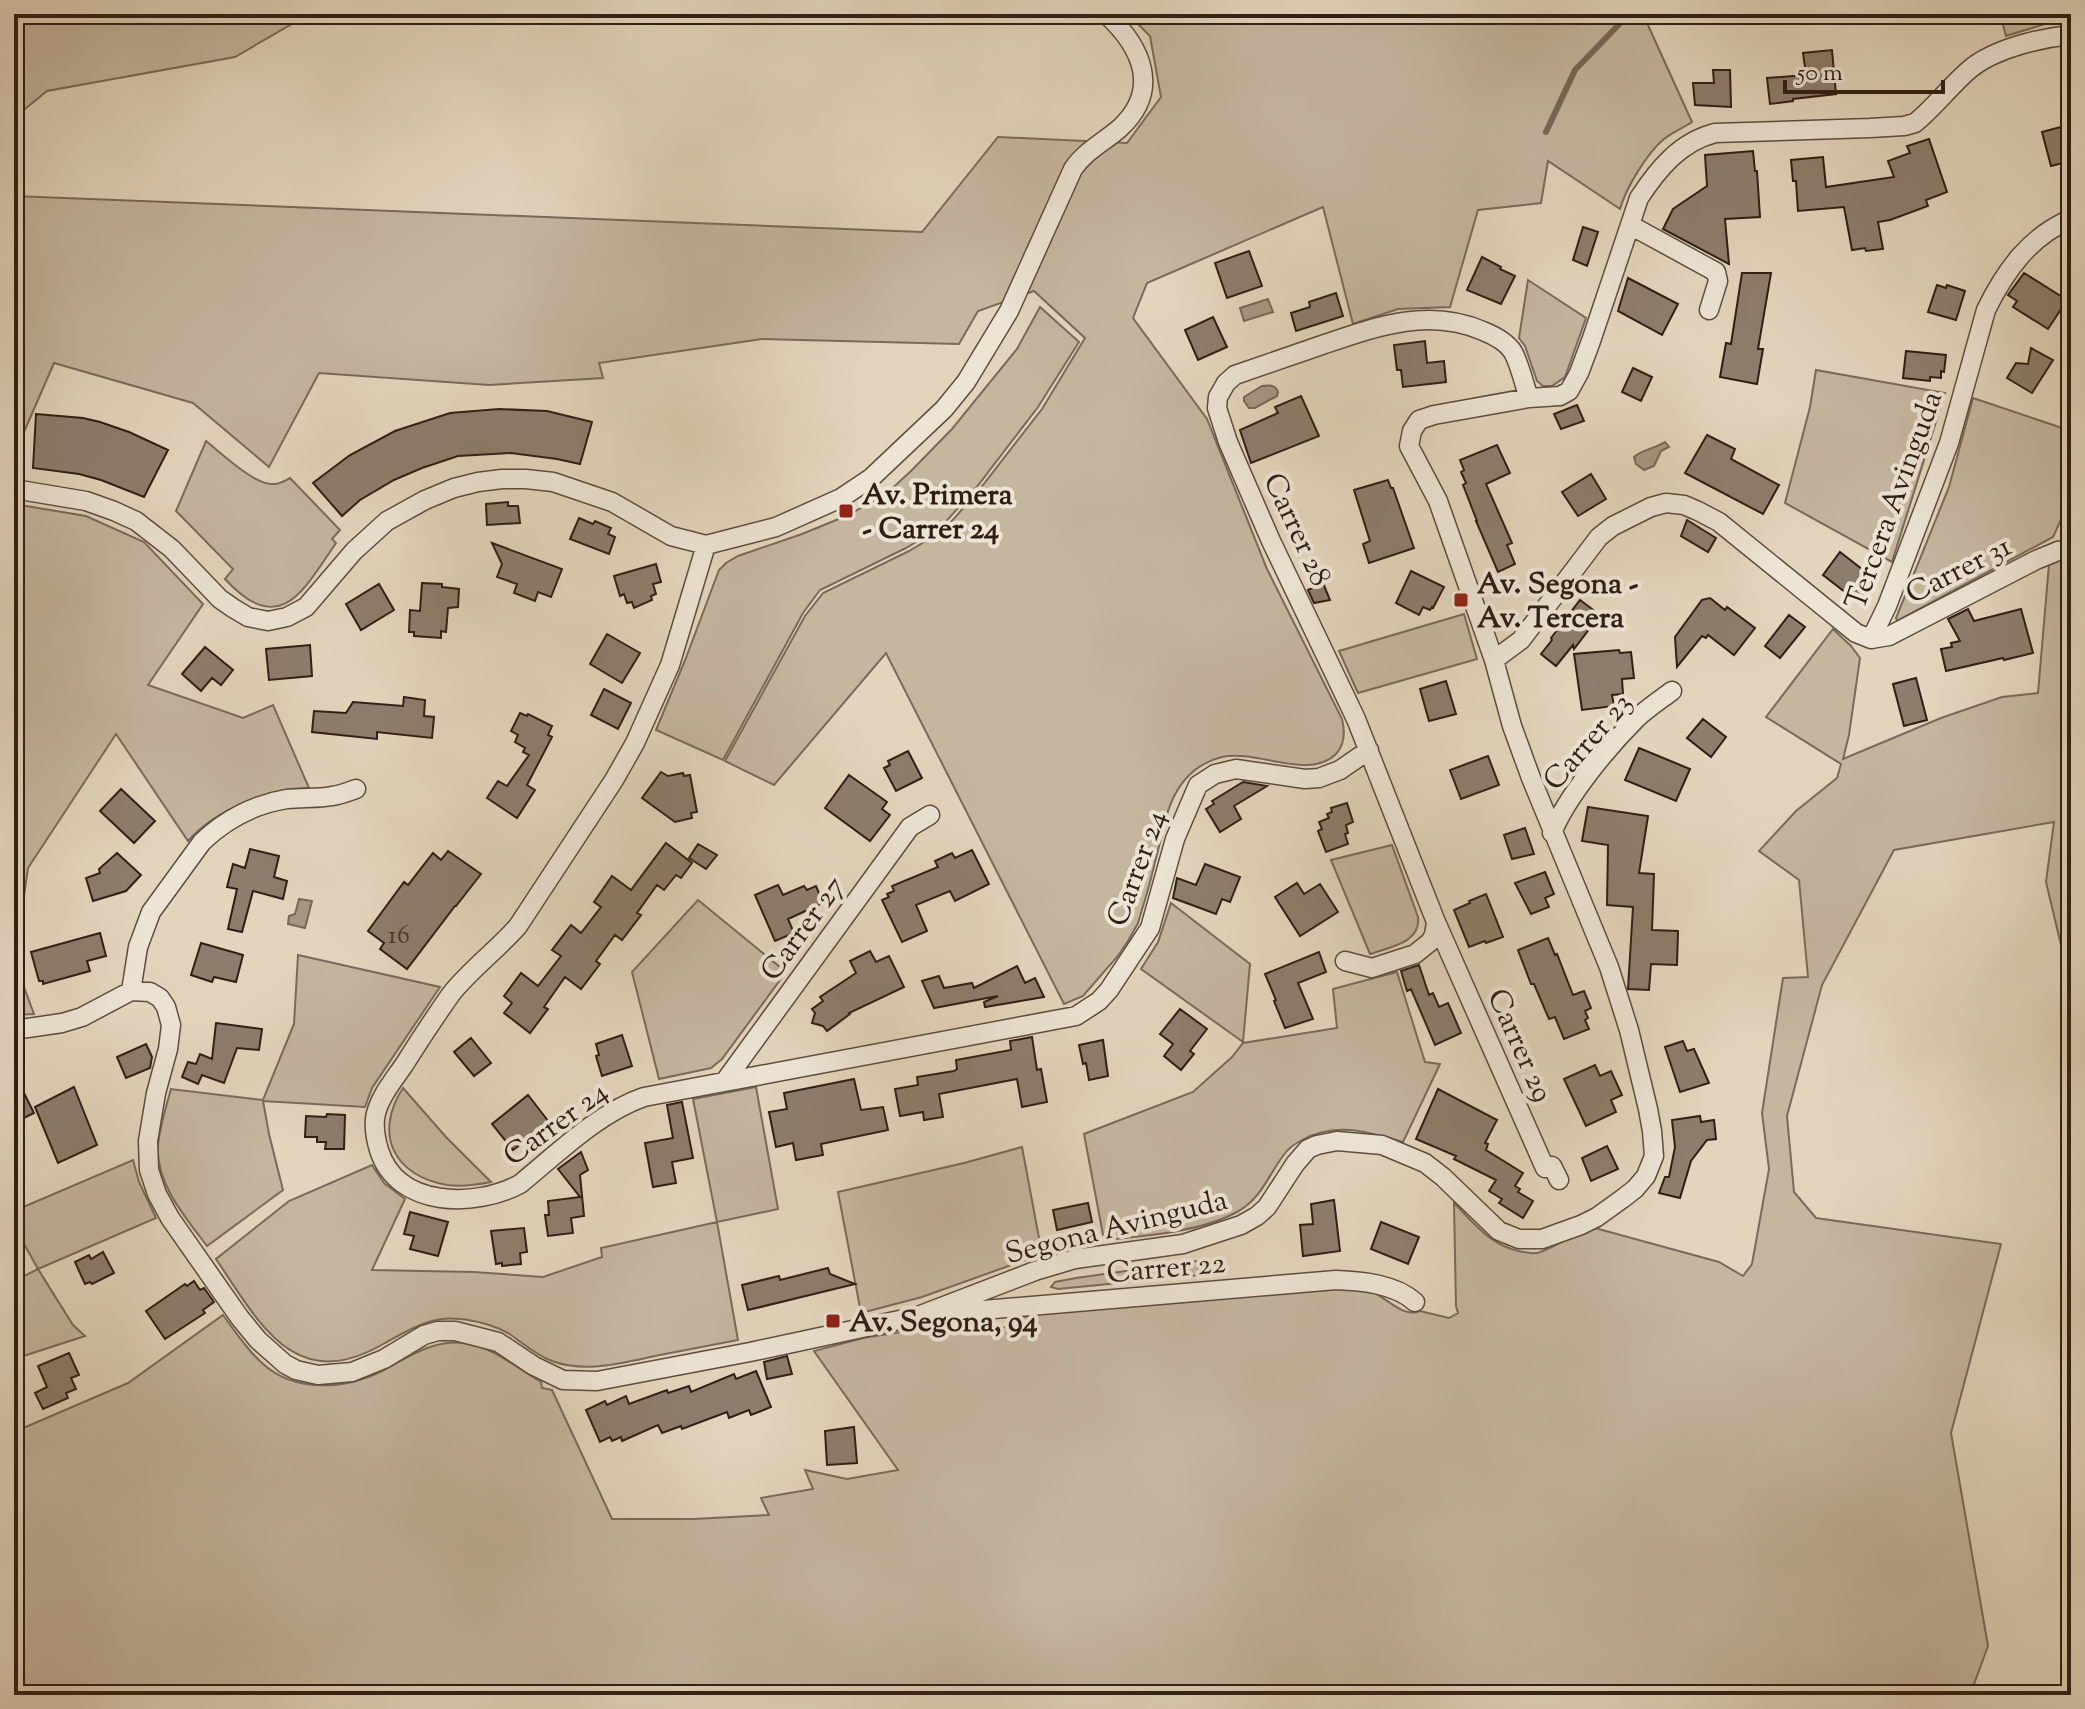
<svg xmlns="http://www.w3.org/2000/svg" width="2085" height="1709" font-family="'Sorts Mill Goudy',serif">
<style>
.green{fill:#c5b6a0;stroke:#7a6a5a;stroke-width:2}
.water{fill:#a69784;stroke:#776758;stroke-width:2}
.lines{fill:none;stroke-linecap:round;stroke-linejoin:round}
.stream{stroke:#776758;stroke-width:6}
.building{fill:#8d7d6c;stroke:#301e15;stroke-width:2}
.street-casing{stroke:#5d4c3f;stroke-width:21}
.street{stroke:#ede4d4;stroke-width:18}
.poi-dot{fill:#8f2418;stroke:#ede4d4;stroke-width:3}
.labels{text-anchor:middle;stroke-width:8;stroke-linejoin:round;paint-order:stroke}
.number-label{font-size:26px;fill:#47362b}
.poi-label{font-size:30px;font-weight:bold;fill:#301e15;stroke:#ede4d4;text-anchor:start}
.street-label{font-size:30px;fill:#301e15;stroke:#ede4d4}
</style>
<rect width="100%" height="100%" fill="#e3d5bd"/>
<filter id="stains"><feTurbulence type="fractalNoise" baseFrequency=".0025" numOctaves="4"/><feColorMatrix values="0 0 0 0 .2 0 0 0 0 .09 0 0 0 0 .02 0 0 0 .5 -.17"/></filter>
<radialGradient id="worn" r=".72"><stop offset=".6" stop-color="#630" stop-opacity="0"/><stop offset="1" stop-color="#630" stop-opacity=".3"/></radialGradient>
<path class="green" d="M14,14H309L235,57L47,91L14,118Z
M1128,14H1736L1647,23L1692,122C1683,128 1673,132 1664,139C1647,153 1626,188 1620,209L1548,161L1541,203L1478,210L1450,307L1398,309L1353,324L1323,207L1147,283L1133,318L1207,419L1267,569L1342,719C1345,731 1345,744 1336,754C1308,781 1257,749 1222,757C1194,764 1177,784 1168,811L1149,886L1138,923L1128,941L1117,957L1083,996L1064,1004L886,653L774,785L725,761L805,616L823,593L909,551L944,530L979,490L1042,409L1085,338L1034,291L978,311L959,344L762,339L599,363L603,378L489,385L319,373L269,467L193,403L54,363L14,455V196L922,232L998,137L1127,143L1161,97L1150,36Z
M2000,14H2047L2048,23L2006,36Z
M1528,280L1586,318L1565,377L1552,386H1543L1537,381L1525,346L1519,338Z
M1040,307L1079,342L1038,407L976,488L941,527L906,548L820,590L803,613L723,760L656,730L686,658L719,570L726,563L738,556L802,534L846,516L885,495L911,471L952,429L1017,349Z
M1816,370L1945,393L1892,562L1785,503L1810,407Z
M1973,398L2071,431V498L2053,537L1897,621L1896,618L1949,487Z
M206,441C221,453 254,484 271,484C279,485 284,481 290,478L340,530L332,539L336,543C303,591 280,639 225,579L233,569L176,511Z
M14,504L86,516L144,542L203,604L148,685L243,718L273,705L309,788C269,787 214,811 188,841L116,734L28,868L18,937L21,979L34,1014L14,1015Z
M2071,557V957L2061,945L2046,882L2054,822L1894,850L1822,985L1787,1116L1794,1192L1816,1218L2001,1244L1951,1433L1988,1646L1970,1695H14V1432L128,1383L223,1315C235,1331 247,1350 262,1363C295,1394 347,1389 384,1370C410,1356 434,1339 465,1343C493,1347 517,1368 541,1382L542,1388L552,1390L612,1519H694L769,1515L761,1498L813,1489L805,1470L847,1479L898,1470L814,1351L863,1338L913,1330L936,1328L983,1331L1013,1326L1011,1319L1047,1313L1325,1287C1339,1288 1359,1286 1372,1292C1388,1298 1402,1318 1420,1311L1449,1318L1458,1313L1456,1306L1454,1203C1474,1223 1490,1245 1519,1251C1528,1253 1535,1255 1543,1251C1561,1244 1576,1232 1595,1228L1719,1262L1743,1276L1752,1264L1769,1169L1762,1113L1783,978L1808,977L1799,880L1759,851L1796,811L1837,778L1841,764L1766,717L1833,629L1851,646L1860,658L1849,735L1843,759L1941,718L2002,697L2038,693L2049,564L2060,558Z
M1464,614L1477,659L1358,693L1339,651Z
M1392,845L1418,917C1421,943 1390,947 1370,954L1331,860Z
M698,900L786,972L722,1059L711,1068L659,1079L632,972Z
M1171,903L1250,964L1243,1042L1141,969L1158,942Z
M298,955L440,987L372,1088L365,1107L263,1101L269,1134L283,1190L207,1246C186,1218 155,1183 158,1145C160,1126 166,1107 171,1089L263,1100L294,1024Z
M1397,972L1425,1062L1440,1064L1403,1142C1369,1132 1335,1121 1302,1140C1295,1144 1288,1148 1283,1156C1268,1176 1261,1199 1237,1212C1200,1232 1146,1236 1104,1240L1084,1134L1193,1092L1232,1057L1243,1043L1337,1028L1333,989Z
M756,1087L778,1209L717,1222L738,1340C712,1345 686,1350 660,1355C626,1362 586,1374 552,1361C536,1355 524,1344 511,1335C497,1326 475,1320 459,1319C430,1316 409,1330 385,1343C295,1396 260,1324 216,1259L289,1201L372,1165L384,1183L405,1199L372,1270L474,1272L543,1277L602,1257L601,1248L717,1222L693,1099Z
M403,1088L446,1137L491,1182C476,1185 462,1187 447,1185C394,1176 373,1134 403,1088Z
M1022,1147L1042,1254L922,1297L861,1313L838,1192L964,1163Z
M133,1160L139,1182L156,1218L38,1269L73,1325L85,1336L14,1359V1281L38,1269L14,1226V1211Z
M1197,1261L1200,1275L1058,1289L1051,1287L1055,1282L1076,1278Z"/>
<path class="water" d="M1268,299L1273,312L1244,321L1240,308Z
M1262,386C1269,385 1275,384 1278,392L1277,396L1255,408H1249L1244,401V397Z
M1665,442L1669,447L1661,451L1654,466L1644,470L1636,464L1634,457C1641,450 1656,448 1665,442Z
M299,899L312,901L305,928L288,924L289,916L295,914Z"/>
<g class="lines">
<path class="stream" d="M1546,132L1575,70L1629,14"/>
</g>
<path class="building" d="M1832,50L1836,94L1793,99V101L1770,104L1767,78L1806,75L1803,53Z
M1713,70H1730L1731,107L1695,105L1693,83H1714Z
M2068,125L2071,137V161L2051,166L2042,132Z
M1929,139L1947,192L1926,200L1928,206L1890,220L1878,222L1883,249L1866,251L1865,248L1852,250L1844,207L1798,211L1796,181H1793L1791,160L1823,157L1826,187L1894,177L1888,161L1910,153L1907,146Z
M1753,151L1755,171H1757L1760,217L1725,219L1729,264L1663,229L1673,209L1707,186L1705,155Z
M1583,227L1598,232L1587,266L1573,260Z
M1249,251L1262,286L1227,298L1215,263Z
M1482,257L1501,267L1500,269L1515,276L1501,304L1467,290Z
M1742,273H1771L1758,349H1763L1757,384L1720,377L1726,343L1731,344Z
M2024,273L2067,300L2048,329L2013,307L2017,301L2008,295Z
M1628,278L1678,304L1662,335L1618,311Z
M1937,285L1946,288L1947,285L1965,291L1956,320L1928,312Z
M1336,293L1343,316L1296,331L1291,313L1310,307L1309,302Z
M1213,317L1227,347L1198,360L1185,330Z
M1425,341L1427,363L1444,361L1446,382L1403,387L1401,370H1397L1394,345Z
M2031,348L2053,360L2032,393L2007,378L2016,363L2028,364Z
M1906,351L1946,355L1944,372L1941,371V378L1930,377V381L1903,378Z
M1633,368L1652,377L1641,401L1622,392Z
M1301,396L1319,436L1251,463L1240,430L1278,413L1275,407Z
M1577,405L1584,421L1561,429L1554,414Z
M499,409L547,411L592,422L580,464L557,459L511,453L458,456L422,468L394,480L360,500L342,516L313,483L350,455L395,431L450,413Z
M36,414L83,418L100,422L129,432L168,450L144,497L101,480L79,474L33,468Z
M1707,435L1735,449L1731,459L1779,485L1763,514L1685,473Z
M1497,445L1510,473L1486,484L1512,543L1507,545L1515,564L1498,572L1476,521H1477L1463,485L1466,483L1461,472L1464,470L1460,460Z
M1591,474L1606,499L1578,516L1562,492Z
M1388,480L1391,488H1393L1414,548L1369,563L1363,544L1370,541L1354,490Z
M508,502V506H518L520,523L487,525L486,504Z
M579,518L593,524L595,521L611,528L608,534L615,537L609,554L570,539Z
M1687,520L1716,538L1708,552L1681,536Z
M492,543L562,569L551,597L538,592L535,601L514,593L517,584L497,577L502,564Z
M1840,552L1876,580L1858,602L1823,575Z
M656,564L661,582L653,584L656,594L651,596L652,600L634,608L632,602L627,603L624,594L620,596L614,576Z
M1411,571L1444,587L1433,608L1432,607L1430,610L1423,607L1419,615L1396,603Z
M422,583L442,584V587L459,589L458,607L448,608L446,632L441,631V638L414,636V632H409L410,610L420,611Z
M1323,583L1330,600L1314,603L1308,590Z
M379,584L394,610L361,630L346,604Z
M1710,598L1725,610L1727,607L1755,628L1734,655L1708,635L1706,638L1702,636L1677,667L1675,637L1702,600Z
M1580,600L1600,615L1574,649L1573,645L1556,666L1541,654L1552,640L1551,638Z
M1968,609L1974,621L2021,609L2033,653L2004,660L2003,658L1946,671L1941,649L1952,647L1951,643L1960,641L1948,619Z
M1789,615L1805,627L1780,658L1765,646Z
M607,634L640,653L622,683L590,664Z
M310,645L312,676L269,680L266,649Z
M205,647L233,670L221,685L212,678L201,691L182,674Z
M1619,650L1620,653L1631,652L1634,678L1622,679L1623,694L1612,695L1614,706L1582,710L1574,654Z
M1916,678L1927,720L1904,726L1893,684Z
M1446,681L1456,714L1429,721L1420,689Z
M604,689L631,703L618,729L591,715Z
M404,697L425,700L424,716L434,717L432,738L377,732V739L312,732L314,711L346,713L353,702L403,706Z
M520,713L527,716L528,714L552,726L548,735L552,737L527,785L535,790L517,818L487,798L498,781L507,786L529,755L523,752L525,748L515,742L518,735L511,731Z
M1703,719L1726,737L1711,757L1687,738Z
M1639,748L1690,769L1676,801L1625,780Z
M908,751L922,778L896,791L884,768L890,765L888,761Z
M1488,756L1499,785L1461,799L1450,770Z
M661,772L668,776L683,773L684,776L690,775L697,812L691,813L692,818L675,822L642,798Z
M849,775L887,802L882,809L890,815L870,841L825,808Z
M1243,782L1267,786L1234,806L1241,819L1220,832L1206,809L1214,804L1212,801Z
M121,789L155,821L134,843L100,811Z
M1347,803L1353,822L1346,825L1348,833L1345,834L1348,844L1326,852L1318,831L1322,829L1319,822L1329,818L1327,814L1332,812L1331,808Z
M1588,807L1648,816L1639,873L1654,874L1652,930L1678,931L1677,965L1651,964L1649,990L1628,989L1633,907L1607,905L1608,845L1582,841Z
M1525,828L1534,854L1512,859L1504,835Z
M666,843L692,863L681,878L676,875L664,890L657,885L637,913L641,915L622,940L615,935L596,961L600,964L581,989L565,977L544,1007L548,1009L530,1033L504,1013L512,1003L504,996L521,973L538,986L561,956L552,950L571,925L581,933L601,907L594,902L612,876L631,890Z
M698,844L717,855L706,869L689,858Z
M250,849L279,856L274,877L287,881L283,899L253,891L242,932L228,929L237,889L227,887L233,864L245,868Z
M972,850L989,884L955,901L950,891L916,905L927,931L902,942L882,900L889,897L887,894L894,891L892,886L938,867L935,861L952,853L955,858Z
M448,851L481,874L456,906H455L407,969L380,949L384,943L368,931L404,882L408,885L433,853L441,860Z
M117,853L141,875L126,891L93,901L86,878L100,873L99,869Z
M1205,864L1240,877L1230,902L1222,899L1216,914L1173,898L1177,878L1196,885Z
M1545,872L1554,894L1545,898L1549,907L1531,914L1515,883Z
M1297,883L1304,894L1320,884L1338,912L1300,936L1275,897Z
M778,885L783,895L804,886L807,890L816,886L823,903L788,919L794,933L775,941L755,895Z
M1486,894L1503,937L1486,943L1485,941L1469,947L1454,910L1470,903L1469,901Z
M100,933L106,956L87,961L90,971L43,984V981H39L31,952Z
M1548,938L1555,955L1557,954L1573,995L1584,991L1591,1008L1585,1011L1588,1018L1585,1020L1589,1029L1564,1039L1555,1017L1549,1019L1534,984H1531L1518,950Z
M201,943L243,955L236,982L214,977L212,982L191,975Z
M870,951L876,962L889,956L904,987L849,1013L850,1014L827,1031L823,1026L812,1023L815,1013L812,1009L823,1001L820,997L856,973L850,961Z
M1319,952L1326,972L1298,983L1313,1019L1285,1028L1274,1001L1276,1000L1265,974Z
M1419,965L1429,995L1433,993L1439,1007L1448,1003L1461,1033L1435,1045L1411,989L1407,991L1401,971Z
M1017,966L1025,983L1035,978L1044,997L985,1007L984,1002L998,996L934,1008L922,981L939,976L944,988L972,983L974,988Z
M1180,1009L1207,1029L1190,1051L1194,1054L1181,1070L1164,1056L1173,1044L1160,1034Z
M216,1023L262,1029L259,1050L237,1048L224,1083L202,1075L198,1084L182,1077L188,1062L196,1064L200,1054L212,1059Z
M622,1035L632,1066L602,1076L596,1056L599,1055L596,1044Z
M1032,1037L1037,1070L1041,1069L1047,1102L1022,1107L1017,1079L939,1094L943,1117L924,1120L923,1112L900,1116L895,1089L918,1085L917,1077L954,1071L957,1069L956,1060L1011,1050L1010,1041Z
M471,1038L491,1063L474,1076L454,1052Z
M1103,1040L1108,1076L1089,1080L1086,1063L1083,1064L1079,1045Z
M1683,1041L1687,1051L1694,1049L1709,1083L1680,1092L1665,1047Z
M146,1044L152,1057L150,1068L126,1078L117,1057Z
M1595,1065L1600,1076L1611,1071L1622,1095L1611,1100L1616,1112L1586,1126L1564,1079Z
M14,1073L34,1113L14,1123Z
M854,1079L861,1110L883,1107L888,1130L821,1144L823,1155L796,1160L793,1143L776,1147L769,1112L787,1109L784,1093Z
M74,1087L97,1145L58,1163L35,1107Z
M1438,1089L1497,1120L1485,1143L1488,1144L1486,1150L1523,1173L1515,1186L1520,1189L1518,1192L1533,1201L1523,1218L1499,1203L1502,1199L1489,1191L1496,1180L1454,1159L1456,1156L1416,1139Z
M528,1095L549,1122L513,1150L492,1124Z
M682,1102L693,1158L672,1162L676,1183L653,1187L645,1143L673,1138L667,1105Z
M327,1114L345,1115L344,1149H325L326,1142H317V1137H305L306,1116L326,1117Z
M1700,1116L1701,1122L1714,1120L1716,1139L1707,1140L1691,1161L1680,1198L1659,1193L1665,1177H1669L1675,1147L1672,1120Z
M1607,1146L1618,1169L1591,1181L1582,1158Z
M581,1152L588,1170L580,1175L584,1216L571,1218L573,1233L548,1236L545,1215H549L548,1201L580,1197L558,1169Z
M1334,1200L1340,1251L1303,1256L1300,1225L1313,1224L1311,1204Z
M1088,1203L1092,1222L1057,1230L1053,1210Z
M410,1212L448,1222L438,1256L410,1249L414,1236L404,1234Z
M1381,1222L1419,1237L1408,1264L1371,1249Z
M524,1228L527,1252L520,1253L521,1264L502,1266V1263L496,1264L491,1231Z
M103,1252L114,1273L92,1284L90,1282L85,1284L75,1262L89,1255L91,1259Z
M828,1268L830,1274L855,1284L748,1310L742,1285L779,1276L780,1280Z
M194,1281L200,1290L204,1288L214,1302L203,1310L205,1313L165,1339L146,1311L185,1284L187,1286Z
M69,1353L79,1375L71,1378L76,1389L66,1393L68,1398L43,1409L35,1393L47,1387L38,1366Z
M787,1356L792,1374L767,1379L764,1362Z
M756,1371L771,1407L751,1415L749,1410L729,1418L727,1412L682,1429L681,1426L662,1433L658,1425L622,1441L621,1437L612,1441L610,1437L600,1442L586,1410L605,1401L607,1405L626,1396L629,1404L667,1390L668,1393L689,1386L691,1392L734,1374L736,1379Z
M854,1427L857,1463L827,1465L825,1431Z"/>
<g class="lines">
<defs>
<path id="street" d="M1630,225L1716,272L1718,281L1709,310
M14,489L86,501L114,511L136,521L172,549L220,599L233,608L248,617L268,621L287,617L306,607L354,551L387,521L425,500L454,488L478,482L502,479H526L553,482L612,502L671,536L706,545L776,527L841,498L871,478L944,409L966,382L1009,311L1073,169C1085,151 1104,142 1120,128C1161,90 1142,47 1106,14
M706,545L670,665L635,743L614,780L518,926C497,950 471,969 451,994C435,1017 419,1041 404,1065C393,1081 377,1100 375,1119C374,1129 376,1140 379,1150C397,1208 475,1208 520,1184C558,1153 598,1113 644,1097L1076,1016L1099,1001L1109,990L1150,928L1175,839L1198,785L1215,774L1236,769L1305,779L1319,778L1340,770L1369,750
M1871,639L1887,606L1949,443L1986,310C2005,271 2030,236 2071,219
M1494,660L1521,640L1599,537L1613,526L1651,507L1666,503L1684,505L1698,511L1719,522L1856,633L1871,639L1889,636L2036,560L2058,551L2071,549
M1552,833C1567,796 1608,747 1637,718C1648,708 1660,700 1672,691
M1436,922L1545,1168L1552,1166L1559,1180
M1345,961L1372,968L1415,954L1430,942L1434,935L1436,922L1356,719L1271,541L1228,442L1217,408L1218,397L1226,383L1235,375C1264,365 1293,355 1322,345C1375,327 1428,307 1483,331C1493,335 1506,341 1513,352C1520,365 1524,384 1529,398
M131,991L138,947L151,912L202,842C225,820 255,804 287,799C302,797 317,799 332,796C340,795 348,792 356,789
M14,1030L62,1023L82,1017L131,991L150,992L160,998L166,1007L171,1025L168,1049L156,1093L148,1141L149,1170L157,1194L170,1218L240,1318L258,1340L285,1364L296,1370L318,1375L352,1372L384,1359L424,1335L438,1331H455L498,1342L534,1366L563,1380L597,1381L750,1352L918,1316L1035,1271L1075,1259L1183,1244L1241,1225L1257,1216L1267,1207L1295,1164L1308,1149L1317,1145L1337,1141L1382,1145L1425,1163L1443,1177L1499,1231L1519,1239H1542L1581,1225L1597,1217L1622,1199L1635,1189L1646,1176L1654,1156L1652,1131L1648,1109L1629,1030L1609,967L1531,778L1512,726L1494,660L1438,501L1409,446L1412,431L1419,420L1434,415L1529,398L1560,396L1569,391L1579,373L1591,341L1639,198C1658,169 1680,142 1715,133L1870,128L1904,126L1915,123C1935,107 1950,86 1970,69C1994,49 2039,38 2071,35
M725,1081L910,827L930,815
M936,1314L1336,1280C1362,1281 1395,1284 1415,1302"/>
</defs>
<use href="#street" class="street-casing"/>
<use href="#street" class="street"/>
</g>
<g class="poi-dot">
<rect x="838" y="503" width="16" height="16" rx="4"/>
<rect x="1453" y="592" width="16" height="16" rx="4"/>
<rect x="825" y="1313" width="16" height="16" rx="4"/>
</g>
<g class="labels">
<g class="number-label">
<text x="399" y="943">16</text>
</g>
<g class="poi-label">
<text x="862" y="504">Av. Primera<tspan x="862" dy="34">- Carrer 24</tspan></text>
<text x="1477" y="593">Av. Segona -<tspan x="1477" dy="34">Av. Tercera</tspan></text>
<text x="849" y="1331">Av. Segona, 94</text>
</g>
<g class="street-label">
<text transform="translate(1893 500) rotate(-70)" y="10">Tercera Avinguda</text>
<text transform="translate(1298 529) rotate(65)" y="10">Carrer 28</text>
<text transform="translate(1958 569) rotate(-27)" y="10">Carrer 31</text>
<text transform="translate(1587 741) rotate(-49)" y="10">Carrer 23</text>
<text transform="translate(1136 868) rotate(-70)" y="10">Carrer 24</text>
<text transform="translate(802 928) rotate(-54)" y="10">Carrer 27</text>
<text transform="translate(1521 1045) rotate(66)" y="10">Carrer 29</text>
<text transform="translate(555 1123) rotate(-36)" y="10">Carrer 24</text>
<text transform="translate(1116 1226) rotate(-14)" y="10">Segona Avinguda</text>
<text transform="translate(1166 1267) rotate(-5)" y="10">Carrer 22</text>
</g>
</g>
<rect width="2085" height="1709" fill="none" stroke="#e3d5bd" stroke-width="48"/>
<rect x="16" y="16" width="2053" height="1677" fill="none" stroke="#301e15" stroke-width="4"/>
<rect x="24" y="24" width="2037" height="1661" fill="none" stroke="#301e15" stroke-width="2"/>
<path d="M1785 80v12h158v-12" fill="none" stroke="#301e15" stroke-width="4"/>
<text x="1797" y="80" font-size="24" fill="#301e15" stroke="#ede4d4" stroke-width="6" paint-order="stroke">50 m</text>
<rect width="100%" height="100%" filter="url(#stains)"/>
<rect width="100%" height="100%" fill="url(#worn)"/>
</svg>
